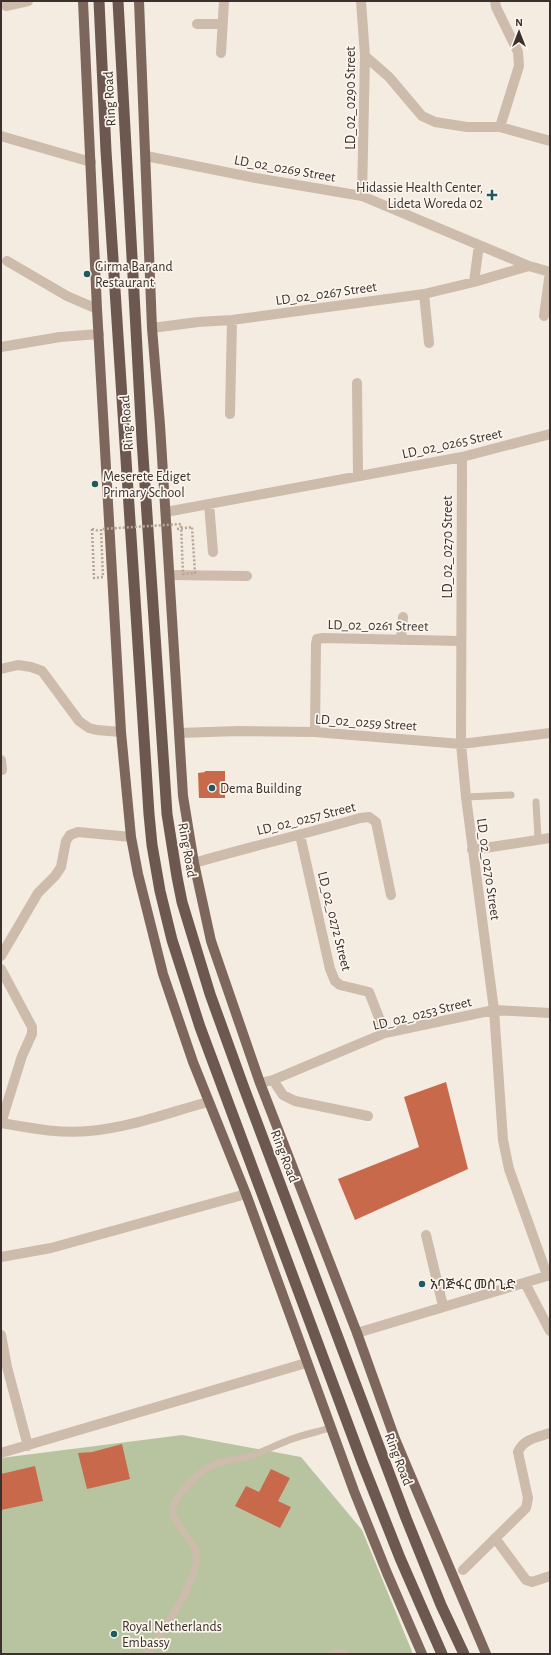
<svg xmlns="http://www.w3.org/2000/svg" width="551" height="1655" font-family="'Alegreya Sans','Noto Sans Ethiopic',sans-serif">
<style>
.green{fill:#b8c4a0}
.building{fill:#c8694b}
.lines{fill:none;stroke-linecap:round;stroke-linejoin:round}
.path{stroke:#b9a596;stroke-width:2.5;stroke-dasharray:2 2;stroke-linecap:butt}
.service{stroke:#cdbbac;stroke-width:7}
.minor{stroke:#cdbbac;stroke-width:10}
.primary{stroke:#7d675c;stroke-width:10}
.trunk{stroke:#6c584f;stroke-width:11}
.path-bridge{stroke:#b9a596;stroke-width:2.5;stroke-dasharray:2 2;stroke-linecap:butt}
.poi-dot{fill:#1f5a5e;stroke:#fbf5ee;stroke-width:1.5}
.labels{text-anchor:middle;stroke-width:3.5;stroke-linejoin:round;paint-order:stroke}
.street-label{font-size:14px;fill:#3b302b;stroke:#fbf5ee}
.poi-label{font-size:14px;fill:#3b302b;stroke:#fbf5ee;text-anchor:start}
</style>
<rect width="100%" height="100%" fill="#f4ebe1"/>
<path class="green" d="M182,1435L301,1457L362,1530L413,1654H1V1458Z"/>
<path class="building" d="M205,771H225V798H199L198,773L205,772Z
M446,1082L468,1169L355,1220L338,1179L419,1147L404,1097Z
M122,1444L130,1479L87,1489L78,1453L92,1452Z
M35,1466L43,1501L1,1510V1474Z
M271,1469L290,1478L278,1501L291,1507L280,1528L235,1506L246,1486L259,1492Z"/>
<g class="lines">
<path class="path" d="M92,529L99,531
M177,529L192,527"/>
<path class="service" d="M466,797L511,795
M536,802L538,838
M147,1654C161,1634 205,1572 195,1549C190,1537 169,1520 173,1507C176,1496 196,1475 206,1469C219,1460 236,1460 250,1456C263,1452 276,1445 289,1440C302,1435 317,1432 330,1428
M333,1654L337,1652L345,1654"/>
<path class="minor" d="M361,1L365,56L362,196
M495,1L496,7L518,52L519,66L500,127
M6,6L28,1
M197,24H221
M221,53L224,1
M365,56L389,77L422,116L435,122L467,127H500L550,141
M1,136L91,162
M146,156L256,178L362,196L529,266L550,272
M7,261L67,296L97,309
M474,282L479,245
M424,294L429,343
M544,316L550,272
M152,328L198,322L232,320L424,294L474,282L529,266
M1,347L60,337L99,334
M357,383L358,476
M230,414L232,320
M462,457L461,744L466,797L494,1010L503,1140L509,1169L547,1275
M209,504L213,552
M166,512L462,457L550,434
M170,575L247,576
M401,640L403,617
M1,669L18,665L31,667L42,671L79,721L89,728L97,730L121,732
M315,732L316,644L317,639L323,638L460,641
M179,733L238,731L315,732L461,744L550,733
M1,760L2,770
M300,835L330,969L335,981L340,985L369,992L385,1033
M472,850L550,838
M194,863C249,847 305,834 360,818L369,817L376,822L391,895
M1,956L38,893L55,876L61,867L66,841L70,835L78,832L131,837
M1,969L32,1027V1034L22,1056L1,1123
M273,1080L283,1095L295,1101L368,1116
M260,1083L273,1080L385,1033L494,1010L550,1013
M1,1123C30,1128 60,1134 89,1131C129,1128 170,1112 208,1102
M426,1235L443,1306
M1,1257L51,1248L246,1194
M525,1283L550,1331
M357,1333L550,1275
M1,1335L7,1367L28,1446
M1,1453L306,1363
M495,1538L526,1580L532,1582L550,1576
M463,1570L526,1508L528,1498L518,1452C523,1439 538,1437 550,1433"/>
<path class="primary" d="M83,1L97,309L121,732L131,837L138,874L163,974L193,1062L246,1194L354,1491L387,1573L422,1654
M139,1L152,328L160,425L183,796L194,863L211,941L260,1083L357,1333L395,1439L486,1654"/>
<path class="trunk" d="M99,1L106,151L149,814L152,845L160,891L172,940L200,1027L362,1462L400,1558L442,1654
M118,1L142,440L167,814L177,877L182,902L210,994L244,1088L406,1518L441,1605L464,1654"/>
<path class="path-bridge" d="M92,529L94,578L103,577L101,529L181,524L183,574L195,573L192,527"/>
</g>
<g class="poi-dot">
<path d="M490 189h4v4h4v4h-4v4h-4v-4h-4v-4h4z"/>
<circle cx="87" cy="274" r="4"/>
<circle cx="95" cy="484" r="4"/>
<circle cx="212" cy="788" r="4"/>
<circle cx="422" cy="1284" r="4"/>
<circle cx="114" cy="1634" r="4"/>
</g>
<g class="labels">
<g class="street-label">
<text transform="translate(350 98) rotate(-90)" y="5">LD_02_0290 Street</text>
<text transform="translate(109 99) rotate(-93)" y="5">Ring Road</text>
<text transform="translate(285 168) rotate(10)" y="5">LD_02_0269 Street</text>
<text transform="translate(326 293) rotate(-8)" y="5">LD_02_0267 Street</text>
<text transform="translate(126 423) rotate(-94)" y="5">Ring Road</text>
<text transform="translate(452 443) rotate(-12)" y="5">LD_02_0265 Street</text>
<text transform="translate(447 547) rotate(-90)" y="5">LD_02_0270 Street</text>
<text transform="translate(378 625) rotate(1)" y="5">LD_02_0261 Street</text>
<text transform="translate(366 722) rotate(4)" y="5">LD_02_0259 Street</text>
<text transform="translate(306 818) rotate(-14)" y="5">LD_02_0257 Street</text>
<text transform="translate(188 850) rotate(80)" y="5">Ring Road</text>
<text transform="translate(489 869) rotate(82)" y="5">LD_02_0270 Street</text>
<text transform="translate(335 921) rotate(76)" y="5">LD_02_0272 Street</text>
<text transform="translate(422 1013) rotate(-14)" y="5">LD_02_0253 Street</text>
<text transform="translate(285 1156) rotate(69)" y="5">Ring Road</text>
<text transform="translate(399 1459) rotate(69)" y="5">Ring Road</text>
</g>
<g class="poi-label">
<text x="483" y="192" text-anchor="end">Hidassie Health Center,<tspan x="483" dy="16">Lideta Woreda 02</tspan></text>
<text x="95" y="271">Girma Bar and<tspan x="95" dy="16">Restaurant</tspan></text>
<text x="103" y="481">Meserete Ediget<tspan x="103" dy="16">Primary School</tspan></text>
<text x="220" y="793">Dema Building</text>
<text x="430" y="1289">አባጅፋር መስጊድ</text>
<text x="122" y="1631">Royal Netherlands<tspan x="122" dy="16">Embassy</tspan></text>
</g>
</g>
<rect width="551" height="1655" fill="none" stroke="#3b302b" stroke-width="4"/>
<g transform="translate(519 32)" stroke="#fbf5ee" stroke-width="3" paint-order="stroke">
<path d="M0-3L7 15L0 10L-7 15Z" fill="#3b302b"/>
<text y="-6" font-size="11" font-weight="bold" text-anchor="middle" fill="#3b302b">N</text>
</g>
</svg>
